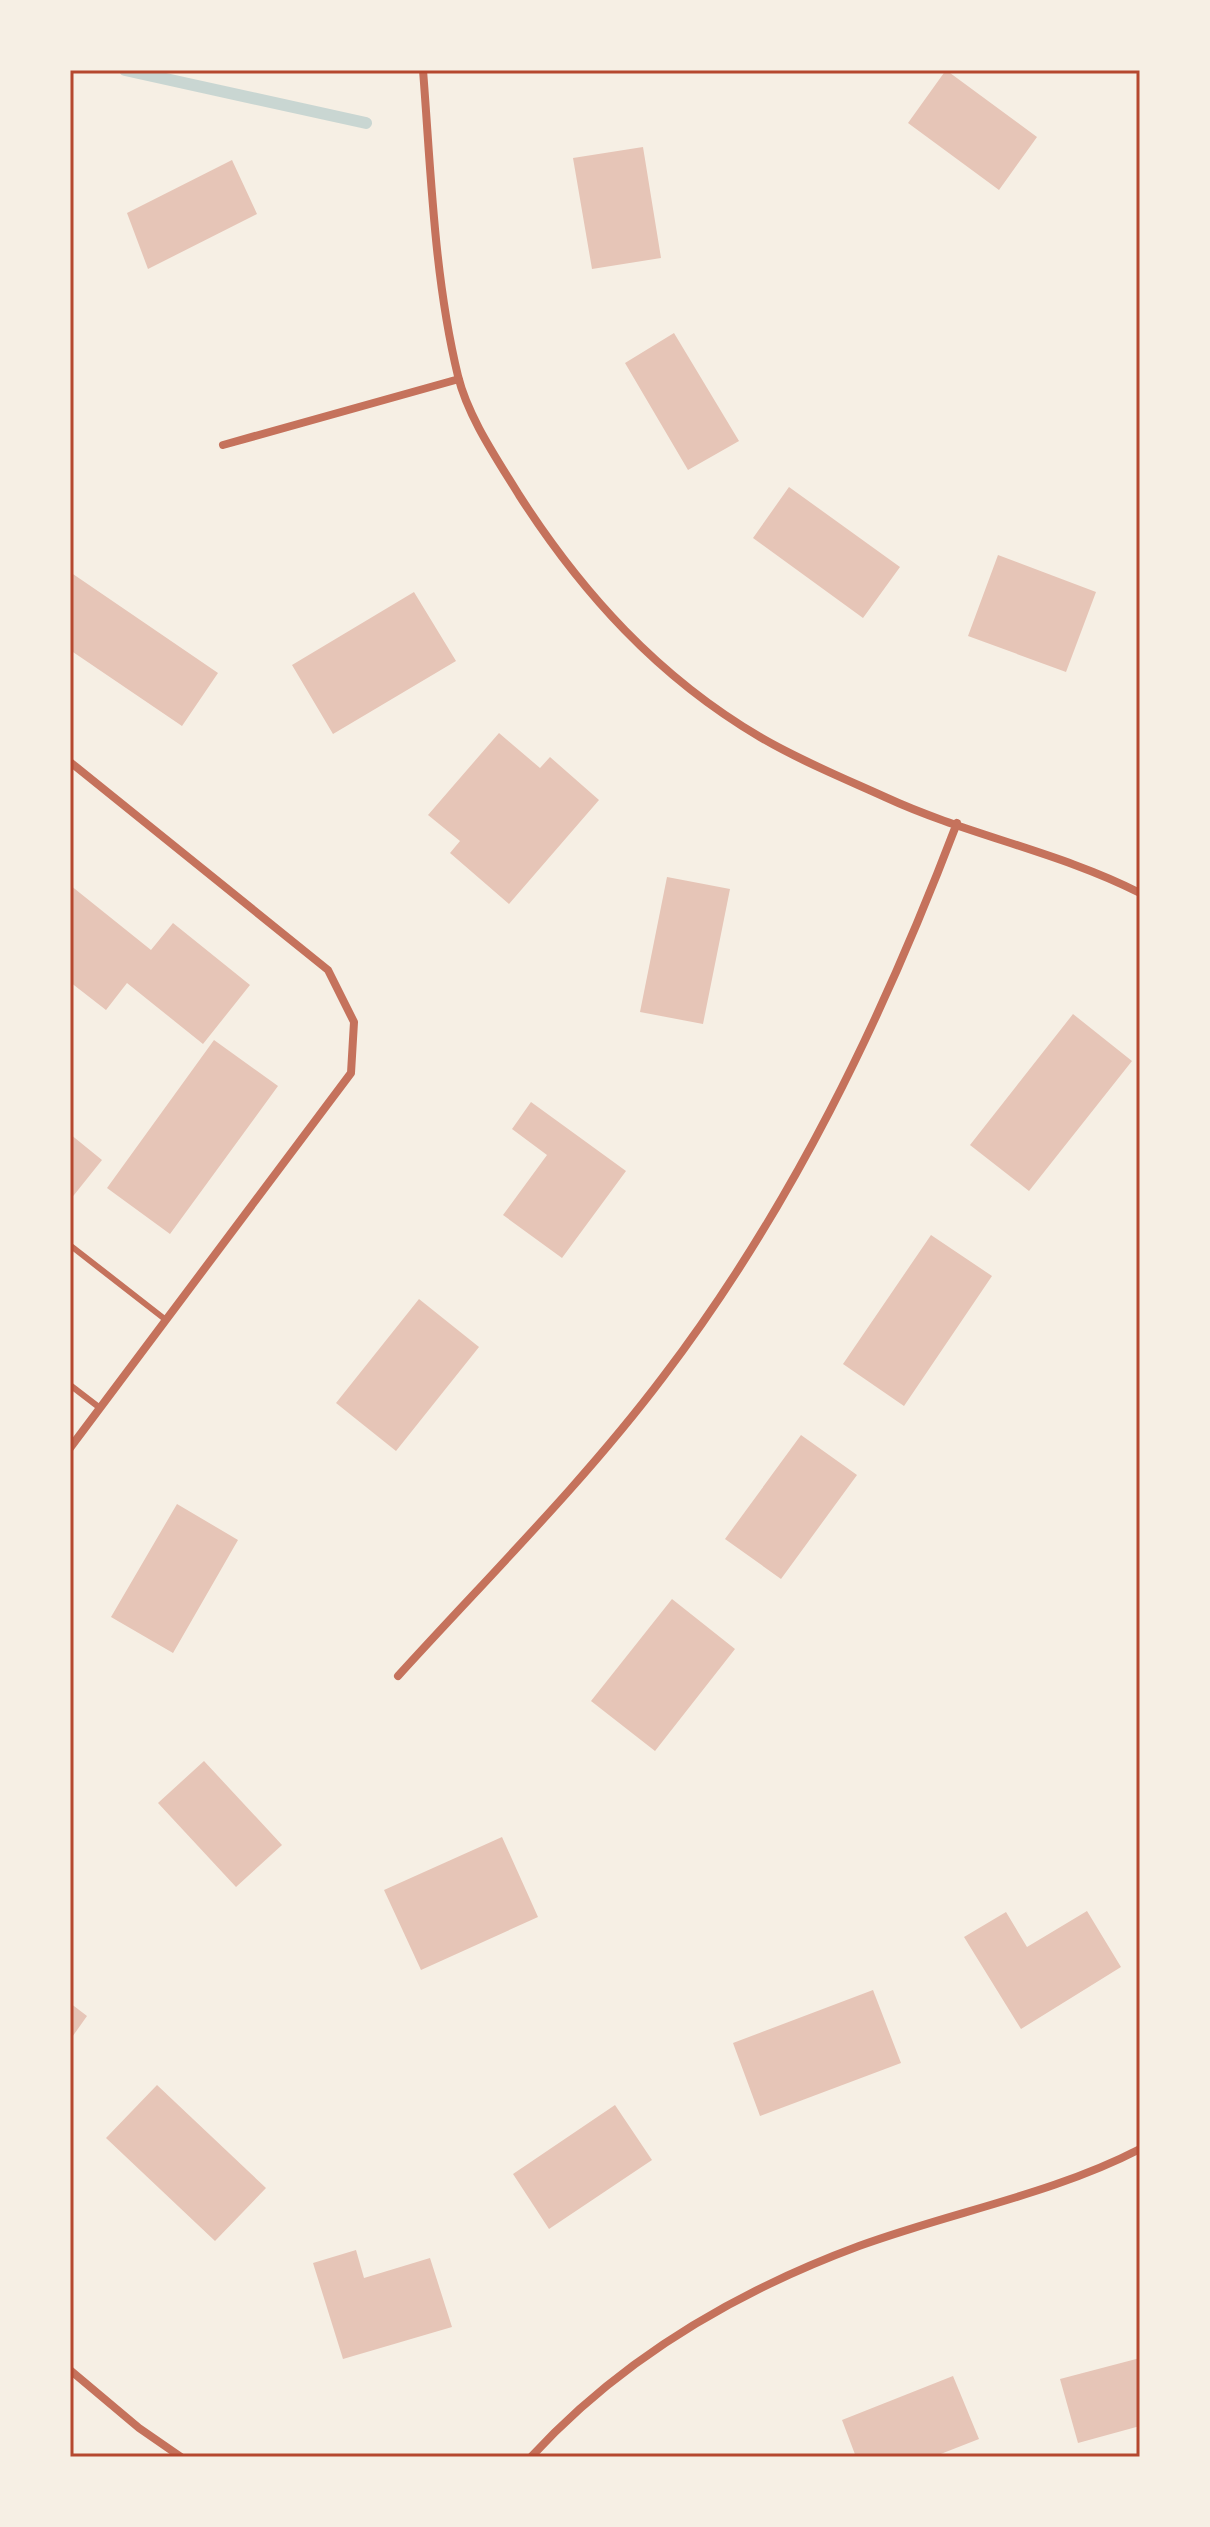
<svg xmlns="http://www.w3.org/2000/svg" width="1210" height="2527" font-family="'Roboto Condensed',sans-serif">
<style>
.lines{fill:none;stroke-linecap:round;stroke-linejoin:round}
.stream{stroke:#c9d6d2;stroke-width:12}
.building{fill:#e6c5b7}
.service{stroke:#c5725c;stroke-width:6}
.minor{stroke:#c5725c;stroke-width:8}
.neatline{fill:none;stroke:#b5482f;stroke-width:3}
</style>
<rect width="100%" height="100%" fill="#f6efe4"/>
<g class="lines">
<path class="stream" d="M125,70L366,123"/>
</g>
<path class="building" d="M946,70L1037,137L999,190L908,123Z
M643,147L661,258L592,269L573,158Z
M232,160L257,214L148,269L127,213Z
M674,333L739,441L688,470L625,363Z
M789,487L900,567L863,618L753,538Z
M998,555L1096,592L1066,672L968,636Z
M70,572L218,673L182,726L70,650Z
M414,592L456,661L333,734L292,665Z
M499,733L540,768L550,757L599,800L509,904L450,853L460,841L428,815Z
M667,877L730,889L703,1024L640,1012Z
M70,885L151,950L173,923L250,985L203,1044L127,983L106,1010L70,982Z
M1073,1014L1132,1061L1029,1191L970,1145Z
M214,1040L278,1086L170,1234L107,1188Z
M531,1102L626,1171L562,1258L503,1215L547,1155L512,1129Z
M70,1134L102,1160L70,1200Z
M931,1235L992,1276L904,1406L843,1364Z
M419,1299L479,1347L396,1451L336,1403Z
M801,1435L857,1475L781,1579L725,1539Z
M177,1504L238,1540L173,1653L111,1617Z
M672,1599L735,1649L655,1751L591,1701Z
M204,1761L282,1845L236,1887L158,1803Z
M502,1837L538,1917L421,1970L384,1890Z
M1087,1911L1121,1967L1021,2029L964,1937L1006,1912L1027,1947Z
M873,1990L901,2063L760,2116L733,2043Z
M70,2003L87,2016L70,2040Z
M157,2085L266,2188L215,2241L106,2138Z
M615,2105L652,2160L549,2229L513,2174Z
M356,2250L364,2278L430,2258L452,2327L343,2359L313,2263Z
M1140,2358V2426L1078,2443L1060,2379Z
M953,2376L979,2439L933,2457H856L842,2420Z"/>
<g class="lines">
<path class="service" d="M71,1246L166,1320
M70,1385L100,1408"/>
<path class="minor" d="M423,70C431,172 434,277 458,376C468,417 497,459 519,495C582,593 658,677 760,737C799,760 843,778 885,797C967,835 1060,852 1140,893
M223,445L459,379
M70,762L328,970L354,1022L351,1073L70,1448
M398,1676C487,1578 583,1483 663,1377C791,1209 882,1020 957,823
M70,2370L139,2428L181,2457
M531,2457C621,2359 735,2292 859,2246C952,2212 1053,2194 1140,2149"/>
</g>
<rect width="1210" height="2527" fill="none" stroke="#f6efe4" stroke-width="144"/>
<rect x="72" y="72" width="1066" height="2383" class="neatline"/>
</svg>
